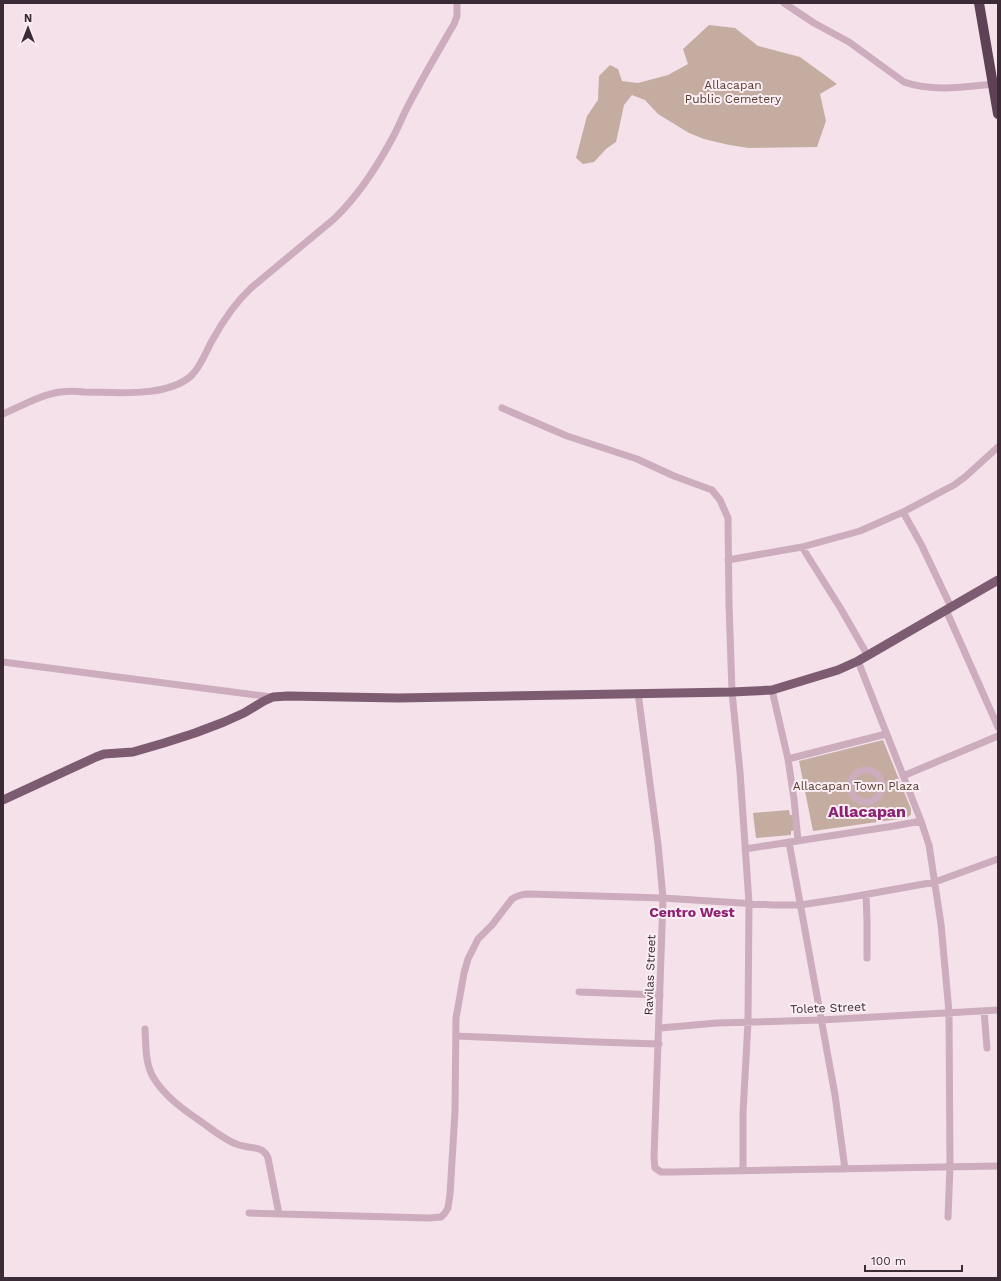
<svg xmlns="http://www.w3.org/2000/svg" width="1001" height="1281" font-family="'Work Sans',sans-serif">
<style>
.green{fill:#c4aca0}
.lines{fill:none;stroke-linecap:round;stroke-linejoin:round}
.minor{stroke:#cdacbe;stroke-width:7}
.major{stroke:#7d5c72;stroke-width:9}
.highway{stroke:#5c4254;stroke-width:10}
.labels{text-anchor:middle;stroke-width:4;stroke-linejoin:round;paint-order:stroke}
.park-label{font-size:12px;fill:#593e2e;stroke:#fbeef4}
.street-label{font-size:12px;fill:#3b2b36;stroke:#fbeef4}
.quarter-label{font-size:14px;font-weight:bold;fill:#8b2272;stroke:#fbeef4}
.district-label{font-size:16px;font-weight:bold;fill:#8b2272;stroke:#fbeef4}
</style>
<rect width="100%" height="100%" fill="#f4e1ea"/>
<path class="green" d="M709,25L735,28L758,46L800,57L837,84L820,94L826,121L817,147L749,148L729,145L704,139L689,133L658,114L645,100L632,95L624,105L616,142L606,149L594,162L583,164L576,158L587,116L598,100L599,76L610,65L618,69L622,81L638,83L668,75L688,64L683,49Z
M883,740L911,809V815L906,818L813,831L799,761Z
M789,810L790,815H794L795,830L791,831V835L756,838L753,813Z"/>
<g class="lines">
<path class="minor" d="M784,3L814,23L849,42L904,82C932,92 964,87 993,84
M502,408L567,436L637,459L674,476L712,490L720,500L728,518L729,604L732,692L740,772L749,903L748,1022L743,1113V1171
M3,414C21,406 40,395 60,392C68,391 76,391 84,392C115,392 166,398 191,376C201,367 206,351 213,339C223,321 235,303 251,288L334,219C358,196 377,167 393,137C399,126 403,115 409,104C423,77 439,50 454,24L457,16V3
M903,512L921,544L951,607
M802,547L841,609L868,656
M728,560L802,547L860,531L903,512L954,485L965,477L998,447
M946,610L998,727
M858,661L921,821L929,845L941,924L949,1012L950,1167L948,1217
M3,662L272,697
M772,690L788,759L794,799L798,841
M638,693L658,844L663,898L654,1158L655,1168L661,1172H673L998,1166
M788,759L886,734
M850 786a16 16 0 1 1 32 0a16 16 0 1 1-32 0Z
M903,776L998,736
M789,842L835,1095L845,1169
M745,849L894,826L921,821
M866,895L867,920V958
M579,992L660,995
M984,1011L987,1048
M660,1028L717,1023L821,1020L998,1010
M145,1029C146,1045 145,1063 153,1077C165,1097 184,1110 203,1123C214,1131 226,1141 239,1145C251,1149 263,1145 268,1158L279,1214
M456,1036L596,1042L659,1044
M249,1213L429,1218L441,1217L445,1213L448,1208L450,1194L455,1112L456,1018L464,973L468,959L478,939L492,925L512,899C518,895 522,894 529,894L663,898L772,905H800L846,898L935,882L998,859"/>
<path class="major" d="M3,800L96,757L104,754L133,752L164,743L195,733L224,722L244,713L264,701L273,697L288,696L398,698L732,692L772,690L838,670L858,661L998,580"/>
<path class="highway" d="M979,3L998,114"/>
</g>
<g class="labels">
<g class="park-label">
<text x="733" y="89">Allacapan<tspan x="733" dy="14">Public Cemetery</tspan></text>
<text x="856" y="790">Allacapan Town Plaza</text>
</g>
<g class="street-label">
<text transform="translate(650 975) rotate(-88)" y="4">Ravilas Street</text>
<text transform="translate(828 1008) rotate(-2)" y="4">Tolete Street</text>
</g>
<g class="quarter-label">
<text x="692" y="917">Centro West</text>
</g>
<g class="district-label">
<text x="867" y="817">Allacapan</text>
</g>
</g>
<rect width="1001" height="1281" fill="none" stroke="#3b2b36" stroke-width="8"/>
<g transform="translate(28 28)" stroke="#fbeef4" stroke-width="3" paint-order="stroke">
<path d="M0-3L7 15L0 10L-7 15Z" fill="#3b2b36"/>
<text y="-6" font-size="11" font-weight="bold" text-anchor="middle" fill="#3b2b36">N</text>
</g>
<path d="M865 1265v6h97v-6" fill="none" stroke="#3b2b36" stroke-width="2"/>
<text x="871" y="1265" font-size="12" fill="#3b2b36" stroke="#fbeef4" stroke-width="3" paint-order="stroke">100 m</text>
</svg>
